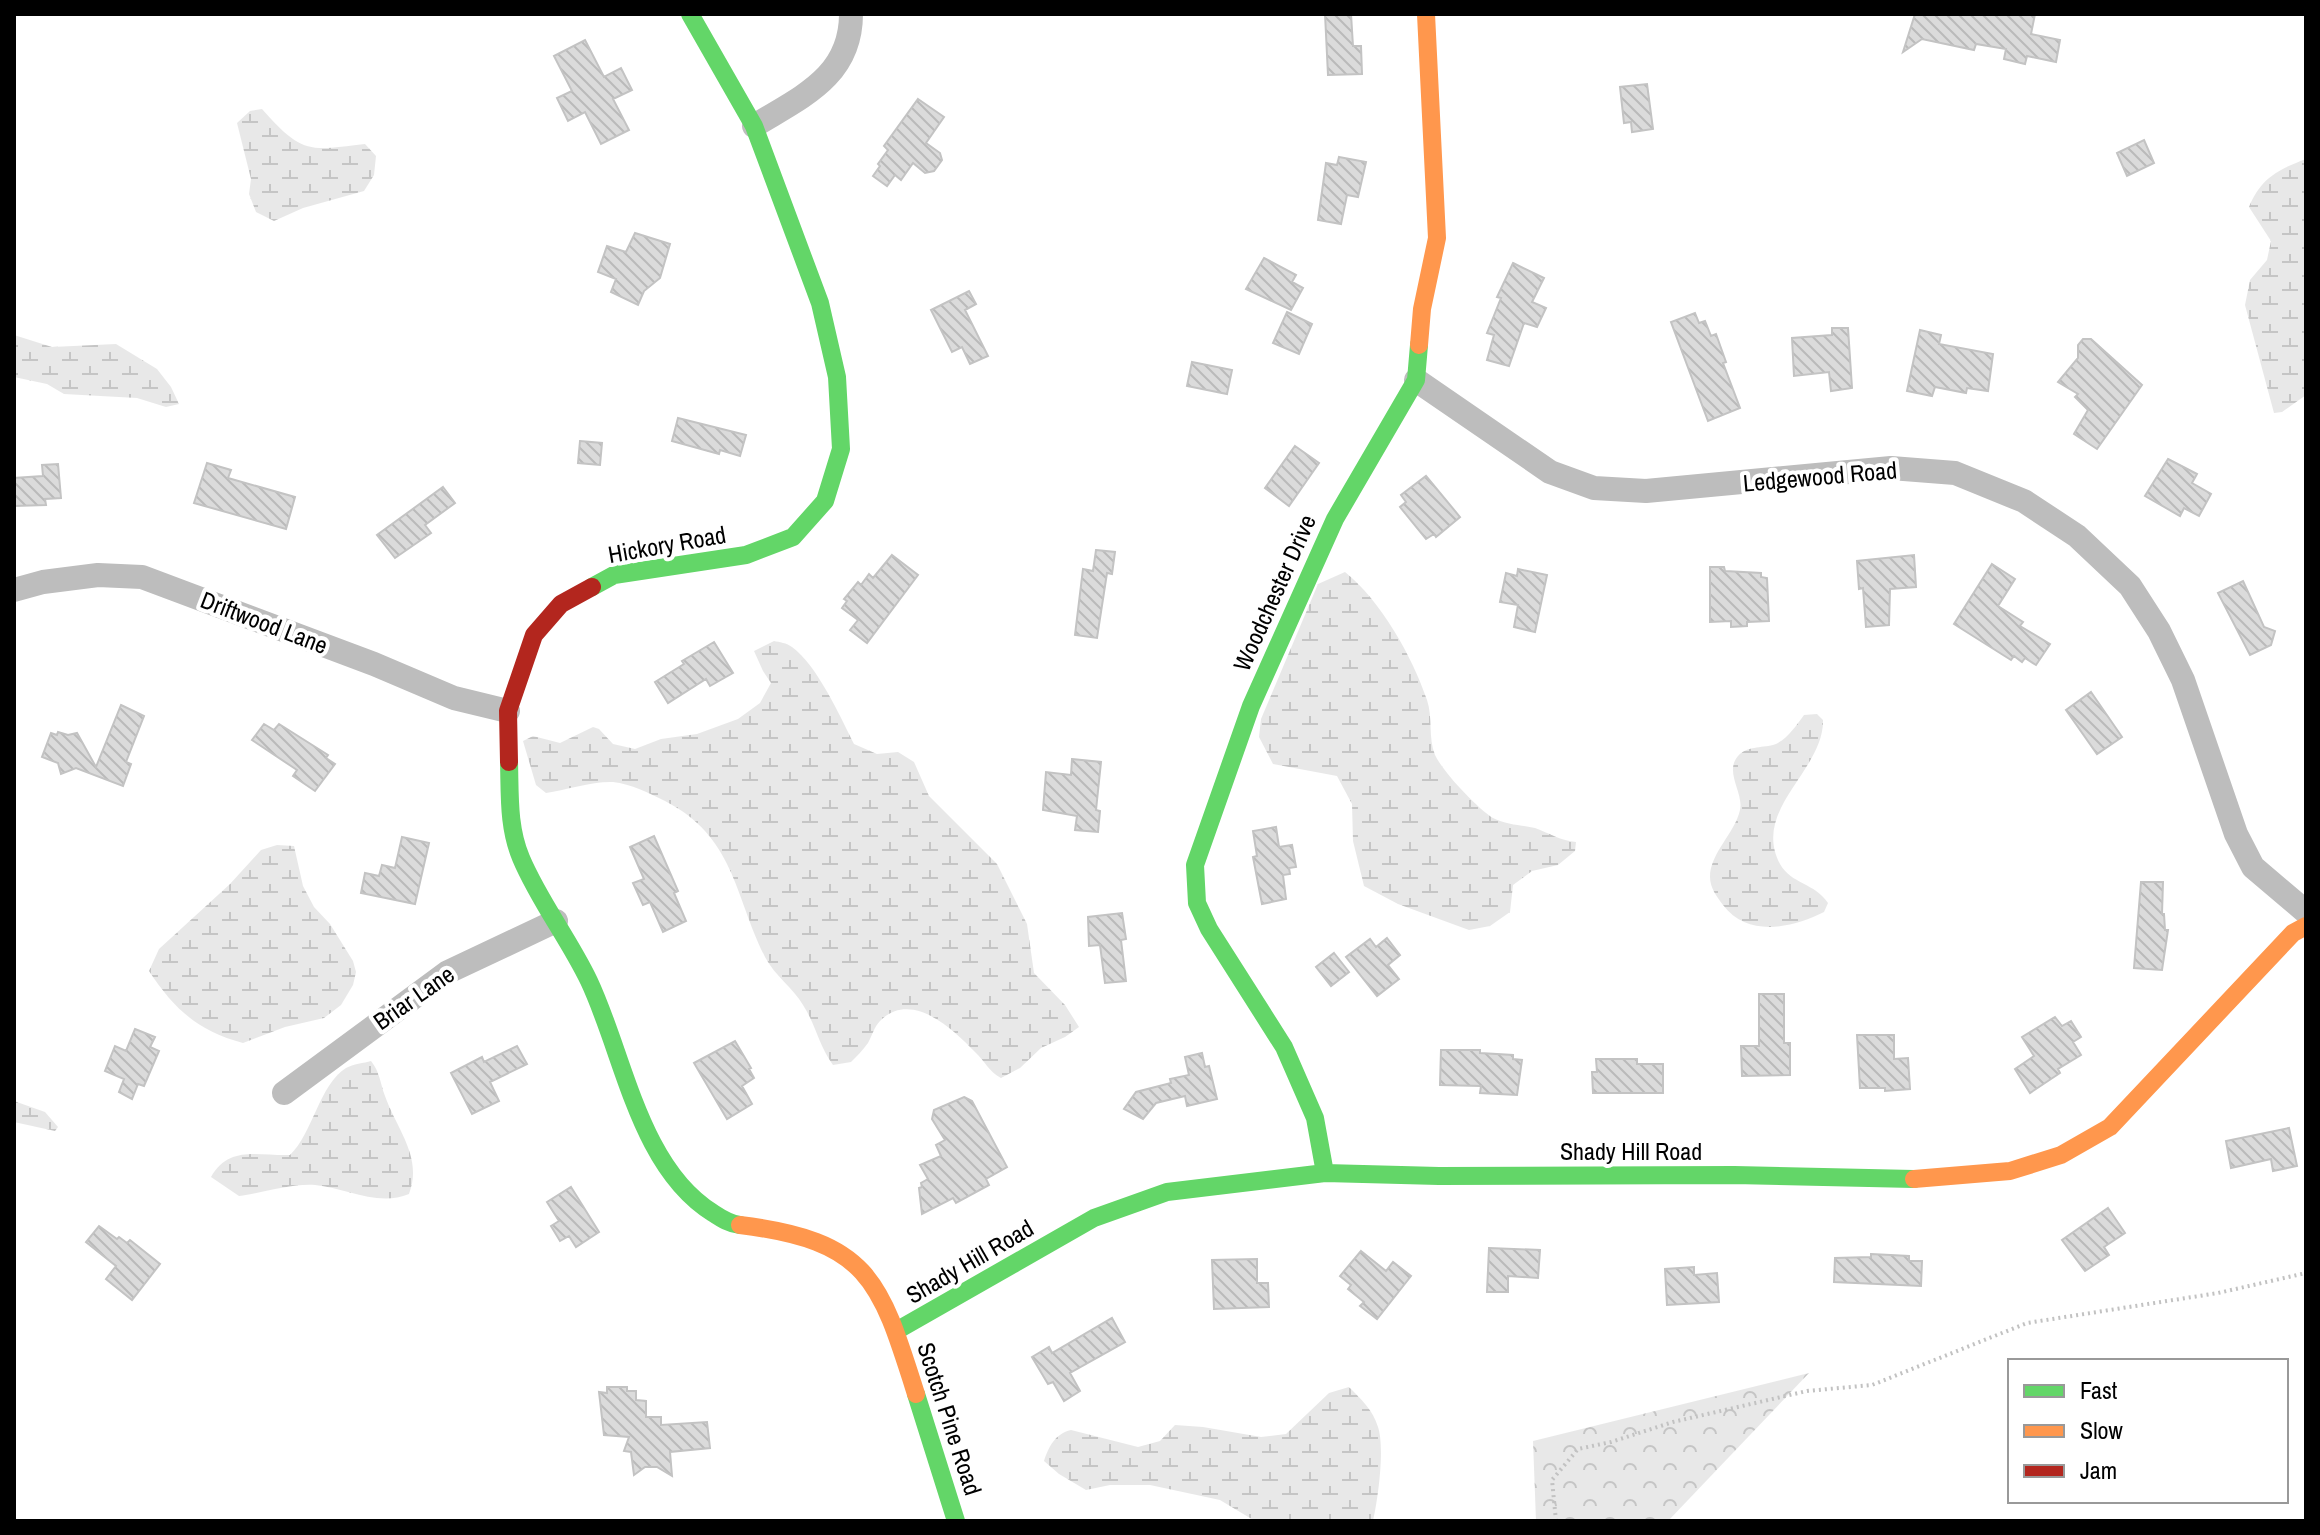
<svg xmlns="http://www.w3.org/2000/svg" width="2320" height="1535" font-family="'Archivo Narrow',sans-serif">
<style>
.wetland{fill:url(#wetland-marsh)}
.park{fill:url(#park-crowns)}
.building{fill:url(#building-back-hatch);stroke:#c3c3c3;stroke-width:2}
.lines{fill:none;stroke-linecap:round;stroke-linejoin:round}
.path{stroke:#c2c2c2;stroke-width:4;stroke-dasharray:2 4;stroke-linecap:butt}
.street{stroke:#bdbdbd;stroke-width:24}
.fast{stroke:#63d668;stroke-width:18}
.slow{stroke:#ff974d;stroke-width:18}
.jam{stroke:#b3261e;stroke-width:18}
.labels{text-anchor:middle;stroke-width:8;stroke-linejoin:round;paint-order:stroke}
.street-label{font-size:24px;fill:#000;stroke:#fff}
</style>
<defs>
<pattern id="wetland-marsh" width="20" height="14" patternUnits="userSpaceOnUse" patternTransform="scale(2)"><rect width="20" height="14" fill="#e8e8e8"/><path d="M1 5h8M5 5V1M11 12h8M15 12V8" fill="none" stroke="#c5c5c5"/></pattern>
<pattern id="park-crowns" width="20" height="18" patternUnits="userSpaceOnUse" patternTransform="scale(2)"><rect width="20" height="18" fill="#e8e8e8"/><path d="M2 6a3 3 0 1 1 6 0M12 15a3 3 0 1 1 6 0" fill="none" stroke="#c5c5c5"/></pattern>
<pattern id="building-back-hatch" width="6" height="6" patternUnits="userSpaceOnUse" patternTransform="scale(2)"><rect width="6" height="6" fill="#dbdbdb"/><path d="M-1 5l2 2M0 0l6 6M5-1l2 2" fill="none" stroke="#bababa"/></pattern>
</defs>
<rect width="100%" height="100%" fill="#fff"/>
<path class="wetland" d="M262,109C302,154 308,151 365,144L376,156L374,175L364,191L303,208L274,221L256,212L249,194L251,179L237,123L250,111Z
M2306,159V395L2282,412L2274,413L2245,305L2250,280L2267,260L2271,241L2249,207C2261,178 2277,170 2306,159Z
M14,335L52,347L116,344L157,369L171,387L179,404L166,407L137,398L64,394L47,384L14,377Z
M1345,572C1381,601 1412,656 1427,700C1433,718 1428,738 1435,755C1443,772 1477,808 1493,818C1506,825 1522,825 1535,828C1549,833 1561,841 1576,842L1575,851L1558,865L1532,871L1513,885L1510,912L1490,926L1469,930L1398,904L1364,886L1353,841L1352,804L1337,776L1273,764L1259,737L1261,719L1318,584Z
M774,641C779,642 787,643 792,647C817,665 840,716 854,744L877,754L898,752L914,762L929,796L997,864L1027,924L1034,973L1065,1005L1079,1027L1065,1037L1041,1048L1020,1068L1001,1078C988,1071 985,1061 975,1052C952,1028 911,990 880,1021C874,1027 872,1036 868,1043C863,1050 857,1056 851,1062L833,1065C819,1046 816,1025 803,1005C793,988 775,976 765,957C734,895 735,837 665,801C649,793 631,784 613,782C594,781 565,790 546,793L536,785L523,741L533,736L560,743L593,727L599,729L613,744L635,749L661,739L697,734L738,719L760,703L771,683L763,671L754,651Z
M1817,714L1823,720C1824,771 1751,809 1780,864C1791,884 1815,883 1828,903L1824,912C1792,928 1748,938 1723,905C1717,897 1710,888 1710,877C1710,853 1735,833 1740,810C1744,793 1724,772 1738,756C1747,746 1761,748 1773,745C1786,741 1796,726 1804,715Z
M277,845L294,846L303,886L314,907L330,924L353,961L356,972L353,985L341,1005L324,1018L285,1027L243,1043C198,1031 174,1009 149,971L159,949L230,884L261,850Z
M371,1061C380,1072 380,1083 385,1096C397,1130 423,1157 409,1194C378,1207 346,1188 315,1185C294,1183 261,1193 239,1196L211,1177C229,1145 258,1156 290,1155C313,1133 319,1085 346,1068C353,1064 364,1063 371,1061Z
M14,1101L45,1112L58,1127L55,1131L14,1122Z
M1349,1387C1361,1399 1373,1410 1378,1427C1385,1448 1378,1499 1373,1521H1255L1220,1500L1150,1485H1110L1086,1490L1059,1474L1044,1461C1049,1446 1055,1434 1071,1430L1138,1447L1160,1441L1175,1425L1203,1427L1261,1437L1286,1434L1329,1393Z"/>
<path class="park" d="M1809,1373L1668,1521H1536L1533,1441Z"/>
<path class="building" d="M1325,14H1351L1353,46H1361L1362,74L1328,75Z
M1915,14H2035L2031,34L2060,40L2056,62L2027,56L2025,64L2004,59L2006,49L1976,44L1974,50L1922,39L1903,52Z
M585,40L604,77L621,68L632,90L613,99L629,130L601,144L585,112L568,121L557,98L572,91L554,56Z
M1647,84L1653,129L1632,132L1631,122L1624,123L1620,87Z
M918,99L944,117L926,143L940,153L942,160L934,171L925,173L913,163L901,180L895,175L887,186L873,176L880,166L878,164L888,150L884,146Z
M2144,140L2154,163L2127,176L2117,153Z
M1339,157L1366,162L1358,197L1347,195L1341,224L1318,220L1326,163L1337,165Z
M635,233L670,244L660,278L644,291L638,305L611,292L616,279L598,272L607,246L626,252Z
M1264,258L1296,275L1292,282L1303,288L1291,310L1246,289Z
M1513,263L1544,278L1532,302L1546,308L1537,327L1524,323L1509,366L1487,360L1494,335L1487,333L1501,298L1497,297Z
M969,291L976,304L965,310L988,356L970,364L962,347L952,352L931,310Z
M1287,312L1312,324L1299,354L1273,343Z
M1695,313L1699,323L1705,321L1711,336L1716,334L1726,362L1723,363L1740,408L1708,421L1671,322Z
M1832,328H1848L1852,388L1831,391L1829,372L1794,376L1792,338L1832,335Z
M1920,330L1941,335L1939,344L1993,354L1988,391L1967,388L1966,393L1935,387L1932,396L1907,391Z
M2083,339H2091L2142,385L2097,449L2074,434L2088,410L2075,397L2078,394L2058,382L2078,358V345Z
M1192,362L1232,370L1227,394L1187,386Z
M678,418L746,435L740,456L720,450L719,454L672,441Z
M580,441L602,443L600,465L578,463Z
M1295,446L1319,463L1289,506L1265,488Z
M2168,459L2197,474L2192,483L2211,494L2199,516L2184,508L2180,516L2145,496Z
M207,463L231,470L228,478L295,497L286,529L194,503Z
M58,464L61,498L45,499L46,505L14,506V478L43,476L42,465Z
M1426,476L1460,517L1436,537L1434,534L1426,539L1400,507L1406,502L1401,495Z
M443,487L455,503L425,525L431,533L395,558L377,535Z
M1096,550L1115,552L1112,574L1107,573L1097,638L1075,635L1083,569L1093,571Z
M892,555L918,575L867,643L850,630L858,620L842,608L847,601L844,599L858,582L861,585L869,574L873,578Z
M1914,555L1916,587L1890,589L1889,625L1866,627L1863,588L1859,589L1857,561Z
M1992,564L2015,579L1998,606L2023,622L2020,626L2050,644L2036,665L2025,658L2022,662L2014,656L2011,660L1954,624Z
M1710,567H1724L1725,571L1761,573V577L1767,578L1769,621L1747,622V626L1731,627V621L1710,622Z
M1518,569L1547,575L1535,632L1514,627L1518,605L1500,602L1506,573L1517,576Z
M2243,581L2264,627L2275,631L2271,645L2250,655L2218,593Z
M714,642L733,673L710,686L706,679L668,703L655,682L684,664L682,661Z
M2091,692L2122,737L2097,754L2066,710Z
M121,705L144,716L126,762L131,764L123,786L76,768L61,774L58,763L42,757L51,733L57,735L58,732L68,735L77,733L96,767Z
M264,724L274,730L279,724L328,755L326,758L335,764L315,791L293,776L297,770L252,740Z
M1072,759L1101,762L1096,810L1100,811L1098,832L1075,830L1077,816L1043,810L1046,772L1071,775Z
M1276,827L1279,847L1292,845L1296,867L1289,868L1290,874L1283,875L1286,899L1262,904L1253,857L1257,856L1253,831Z
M654,836L678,891L674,893L686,921L663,932L650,902L643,905L633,883L644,879L630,847Z
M402,837L429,843L415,904L361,893L365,873L379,876L382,865L395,868Z
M2141,882H2163L2162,914H2164L2165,930H2168L2162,970L2134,968Z
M1122,913L1126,939L1121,940L1126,981L1105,983L1100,945L1089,946L1088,917Z
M1387,938L1400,955L1388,965L1399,979L1377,996L1346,957L1370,939L1376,947Z
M1334,953L1349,972L1331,986L1316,967Z
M1759,994H1784V1043H1790V1075L1742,1076L1741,1046H1759Z
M2055,1017L2062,1026L2071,1021L2081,1037L2073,1042L2081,1055L2058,1069L2060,1073L2030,1093L2015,1069L2034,1056L2022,1037Z
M135,1029L155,1037L150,1047L159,1051L144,1086L138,1084L132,1099L119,1092L124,1079L105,1071L115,1046L126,1051Z
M1857,1035H1894V1059L1908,1058L1910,1089L1885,1091V1088H1860Z
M735,1041L751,1068L749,1069L754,1078L742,1086L752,1104L727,1119L694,1063Z
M517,1046L527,1064L490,1082L499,1101L472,1114L451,1073L482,1057L484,1062Z
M1441,1050H1480V1053L1513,1055V1059L1522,1060L1517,1095L1480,1093L1481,1086L1440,1085Z
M1202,1053L1205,1067L1209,1066L1217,1099L1187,1106L1185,1096L1156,1103L1143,1119L1124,1109L1136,1092L1171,1083L1170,1079L1189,1075L1185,1057Z
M1596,1059H1637V1064H1663V1093H1593L1592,1072H1597Z
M964,1097L972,1101L1007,1167L986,1179L989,1185L956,1203L953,1198L922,1214L919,1188L922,1187L921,1183L928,1179L920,1165L941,1156L936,1145L945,1140L932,1119L934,1110Z
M2289,1128L2297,1166L2273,1171L2271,1159L2231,1168L2226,1141Z
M571,1187L599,1232L576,1247L569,1236L560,1241L551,1226L559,1221L547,1202Z
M2108,1208L2125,1233L2104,1247L2109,1255L2085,1271L2062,1240Z
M99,1226L117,1239L119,1237L127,1243L130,1240L160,1264L132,1300L106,1279L116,1266L86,1242Z
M1489,1248L1540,1250L1538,1278L1508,1276V1292H1487Z
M1361,1251L1386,1271L1393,1262L1411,1276L1377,1319L1360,1306L1364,1302L1348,1289L1351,1285L1340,1276Z
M1871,1254L1909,1256V1261H1922L1921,1286L1834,1282L1835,1258L1871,1257Z
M1257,1259V1283H1268L1269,1307L1214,1309L1212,1260Z
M1694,1267V1275L1717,1273L1719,1302L1667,1305L1665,1269Z
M1112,1318L1125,1342L1070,1373L1080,1391L1064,1401L1053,1382L1048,1384L1032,1357L1049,1347L1052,1353Z
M607,1387H627V1391H636V1400L646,1401V1417H661V1425L707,1422L710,1448L670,1452L672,1476L657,1467H645L634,1475L631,1452L624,1451L629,1437L604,1435L599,1392L607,1393Z"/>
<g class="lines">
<path class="path" d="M1556,1521L1552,1480L1578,1449L1611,1442L1673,1422L1807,1391L1872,1385L2027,1323L2218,1293L2306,1273"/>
<path class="street" d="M754,126C801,97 851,77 851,14
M1416,380L1550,472L1594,488L1646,491L1891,468L1955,473L2024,501L2077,536L2130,586L2159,631L2183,680L2236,834L2253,867L2306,912
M14,590L43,582L98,575L142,577L374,664L454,698L508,711
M284,1093L448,972L556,921"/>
<path class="fast" d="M592,587L614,575L746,555L793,537L825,501L841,449L837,377L820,303L754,126L690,14
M509,762C510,795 508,827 521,858C539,901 569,939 589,981C624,1055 639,1167 713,1213C722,1219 730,1224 740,1225
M1325,1173L1315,1118L1284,1047L1209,929L1197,903L1195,865L1251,706L1335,519L1416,380L1419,345
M896,1331L1094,1218L1167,1192L1325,1173L1439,1176L1734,1175L1914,1179
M916,1394L956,1521"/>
<path class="slow" d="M1419,345L1422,309L1437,238L1426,14
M1914,1179L2010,1171L2061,1155L2110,1127L2293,933L2306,926
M740,1225C869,1241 880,1280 916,1394"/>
<path class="jam" d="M509,762L508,711L534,635L561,604L592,587"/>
</g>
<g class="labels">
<g class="street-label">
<text transform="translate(1820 477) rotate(-5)" y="8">Ledgewood Road</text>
<text transform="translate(667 545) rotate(-10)" y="8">Hickory Road</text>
<text transform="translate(1275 593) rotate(-66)" y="8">Woodchester Drive</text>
<text transform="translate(264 623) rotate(21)" y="8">Driftwood Lane</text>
<text transform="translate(414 998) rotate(-35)" y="8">Briar Lane</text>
<text x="1631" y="1160">Shady Hill Road</text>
<text transform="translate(970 1262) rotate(-30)" y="8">Shady Hill Road</text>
<text transform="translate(949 1419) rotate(72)" y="8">Scotch Pine Road</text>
</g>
</g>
<rect width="2320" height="1535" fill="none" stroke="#000000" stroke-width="32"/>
<rect x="2008" y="1359" width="280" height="144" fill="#ffffff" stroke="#999999" stroke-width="2"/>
<rect x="2024" y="1385" width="40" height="12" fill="#63d668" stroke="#999999" stroke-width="2"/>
<text x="2080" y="1399" font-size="24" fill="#000000">Fast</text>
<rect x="2024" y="1425" width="40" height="12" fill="#ff974d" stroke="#999999" stroke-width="2"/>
<text x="2080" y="1439" font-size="24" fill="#000000">Slow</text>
<rect x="2024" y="1465" width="40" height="12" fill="#b3261e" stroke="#999999" stroke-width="2"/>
<text x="2080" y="1479" font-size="24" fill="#000000">Jam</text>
</svg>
